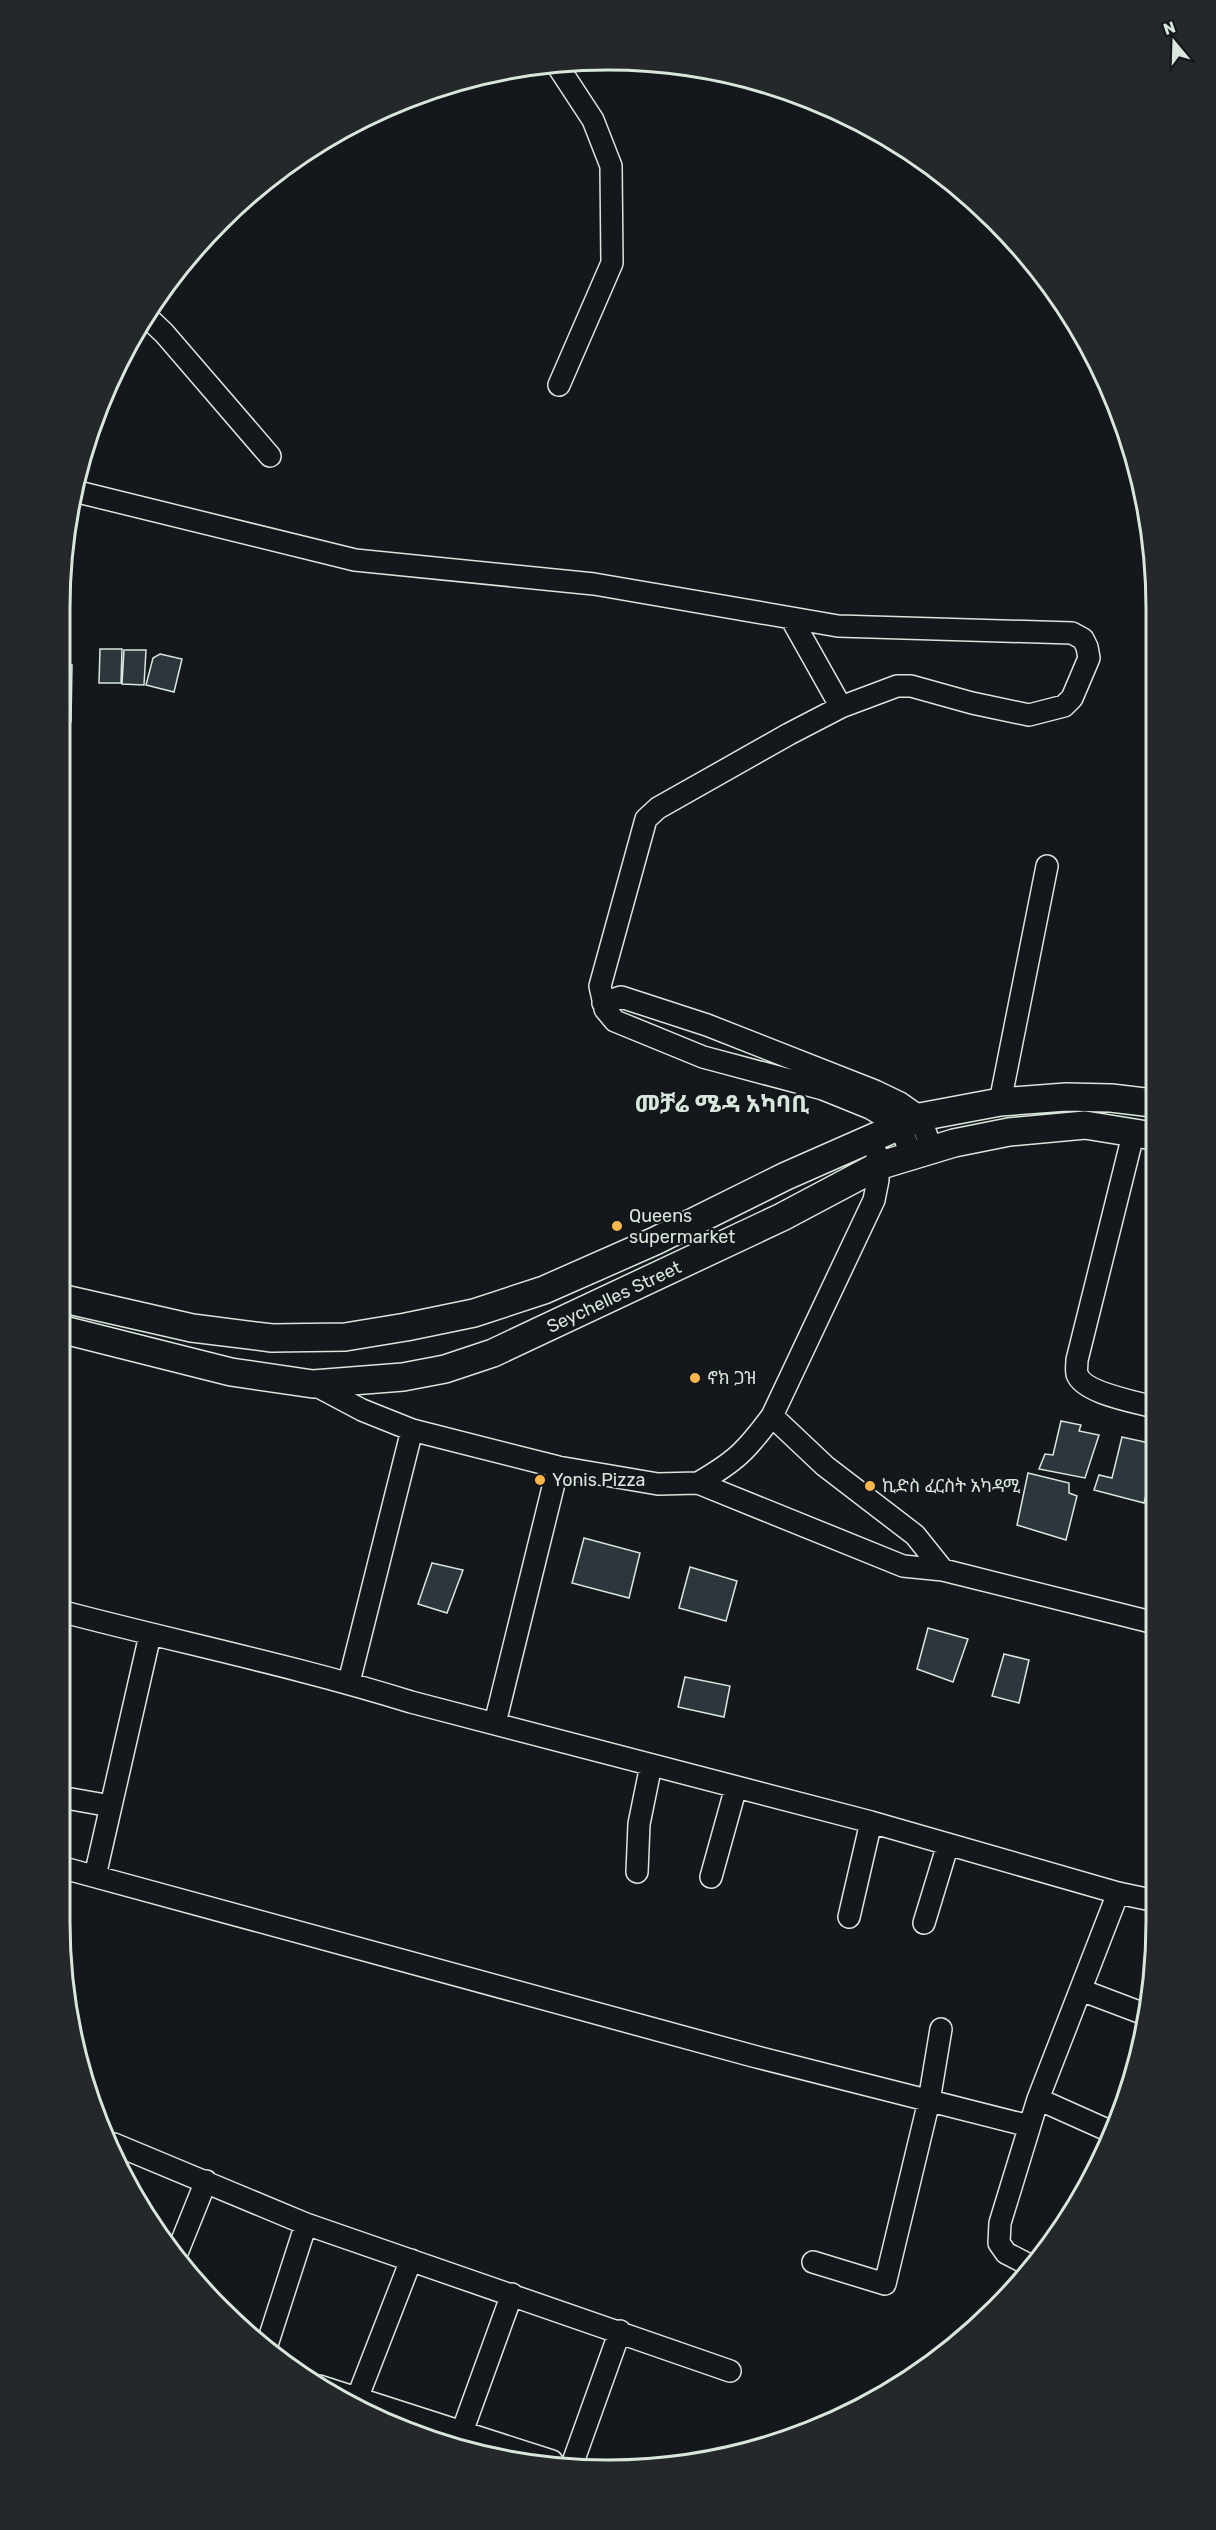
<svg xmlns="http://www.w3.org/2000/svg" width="1216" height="2530" font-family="Rubik,'Noto Sans Ethiopic',sans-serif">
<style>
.building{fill:#2c363c;stroke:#d8e6dc;stroke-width:1.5}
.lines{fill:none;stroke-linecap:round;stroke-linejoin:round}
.minor-casing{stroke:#d8e6dc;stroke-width:24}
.major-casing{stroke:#d8e6dc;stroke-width:30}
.minor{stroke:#14181c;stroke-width:21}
.major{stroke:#14181c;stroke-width:27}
.poi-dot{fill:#ffb74d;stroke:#14181c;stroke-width:2}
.labels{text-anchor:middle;stroke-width:4.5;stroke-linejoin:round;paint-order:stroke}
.poi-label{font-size:18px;fill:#d8e6dc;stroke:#14181c;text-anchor:start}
.street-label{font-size:18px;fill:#d8e6dc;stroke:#14181c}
.district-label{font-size:24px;font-weight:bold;fill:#d8e6dc;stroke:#14181c}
.rim{fill:none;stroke:#d8e6dc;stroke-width:3}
</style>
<rect width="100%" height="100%" fill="#14181c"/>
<path class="building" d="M100,649H122L121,683H99Z
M124,650H146L144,685L122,684Z
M160,654L182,659L174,692L146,685L153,658Z
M60,664L72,665L71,722L60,721Z
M1061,1421L1081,1425L1079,1431L1099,1435L1085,1478L1039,1469L1045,1454L1053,1455Z
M1122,1437L1154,1444V1465L1144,1503L1094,1490L1099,1475L1112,1478Z
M1028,1473L1069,1483V1493L1077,1496L1066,1540L1017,1525Z
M584,1538L640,1553L629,1598L572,1583Z
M432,1563L463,1570L447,1613L418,1604Z
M690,1567L737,1581L726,1621L679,1608Z
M928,1628L968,1639L953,1682L917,1669Z
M1004,1654L1029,1660L1019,1703L992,1696Z
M685,1677L730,1686L724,1717L678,1707Z"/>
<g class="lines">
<defs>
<path id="minor" d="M557,65L593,120L611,166L612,263L559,385
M146,316L164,333L270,456
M74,491L355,560L594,584L838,626L1072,633L1083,639L1087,647L1089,658L1072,698L1064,706L1029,715L972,703L911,686H897L841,707L789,734L658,808L646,819L600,986L605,1009L615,1021L703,1057L823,1089L870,1108L900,1126L912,1156
M791,618L841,707
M603,1003L621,997L707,1025L875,1091L900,1103L920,1117L932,1150
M1000,1102L1047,866
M1134,1131L1077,1360C1077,1364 1076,1370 1077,1374C1083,1393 1136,1402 1154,1407
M313,1384L362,1410L412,1430L558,1467L658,1484L698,1483L903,1566L943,1570L1155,1623
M772,1416L825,1466L915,1535L943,1570
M698,1483C736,1461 746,1451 772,1416L874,1200L878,1180L877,1154
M60,1611C177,1642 296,1666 411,1702L871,1822L1118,1893L1156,1901
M349,1682L412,1430
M495,1723L558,1467
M60,1797L111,1806
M60,1867L753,2056L1029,2126
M637,1872L639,1824L651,1765
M95,1876L150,1635
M711,1877L736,1787
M849,1917L871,1822
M924,1923L948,1844
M1081,1990L1147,2015
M1038,2099L1114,2133
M114,2144L306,2224L730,2371
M175,2258L206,2181
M813,2262L885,2284L929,2101L941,2029
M1031,2266L1006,2253L999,2243L1000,2223L1038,2099L1118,1893
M266,2348L306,2224
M319,2386L552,2461
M355,2404L411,2260
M458,2443L512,2294
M573,2462L620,2331"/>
<path id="major" d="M60,1298L192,1328L272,1338L345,1337L406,1327L474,1313L544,1290L655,1241L786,1176L920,1117L1000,1102L1066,1097L1111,1098L1153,1103
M60,1329L231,1372L313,1384L403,1377L445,1369L493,1353L782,1217L878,1166L954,1143L1009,1132L1085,1125L1153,1136"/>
</defs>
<use href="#minor" class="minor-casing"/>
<use href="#major" class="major-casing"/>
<use href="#minor" class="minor"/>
<use href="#major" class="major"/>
</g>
<g class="poi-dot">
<circle cx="617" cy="1226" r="6"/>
<circle cx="695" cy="1378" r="6"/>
<circle cx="540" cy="1480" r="6"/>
<circle cx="870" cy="1486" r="6"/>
</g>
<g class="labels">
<g class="poi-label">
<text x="629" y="1222">Queens<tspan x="629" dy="21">supermarket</tspan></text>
<text x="707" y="1384">ኖክ ጋዝ</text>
<text x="552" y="1486">Yonis Pizza</text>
<text x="882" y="1492">ኪድስ ፈርስት አካዳሚ</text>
</g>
<g class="street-label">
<text transform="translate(614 1297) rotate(-25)" y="6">Seychelles Street</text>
</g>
<g class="district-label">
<text x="722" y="1112">መቻሬ ሜዳ አካባቢ</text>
</g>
</g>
<path d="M0 0H1216V2530H0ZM608 70H608A538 538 0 0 1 1146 608V1922A538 538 0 0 1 608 2460H608A538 538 0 0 1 70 1922V608A538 538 0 0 1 608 70Z" fill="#24282b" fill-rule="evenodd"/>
<path class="rim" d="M608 70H608A538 538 0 0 1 1146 608V1922A538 538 0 0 1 608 2460H608A538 538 0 0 1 70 1922V608A538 538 0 0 1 608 70Z"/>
<g transform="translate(1174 42) rotate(341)" stroke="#14181c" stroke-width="4.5" paint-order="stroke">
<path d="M0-4.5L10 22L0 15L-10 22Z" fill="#d8e6dc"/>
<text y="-9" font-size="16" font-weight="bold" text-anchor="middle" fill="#d8e6dc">N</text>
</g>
</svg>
